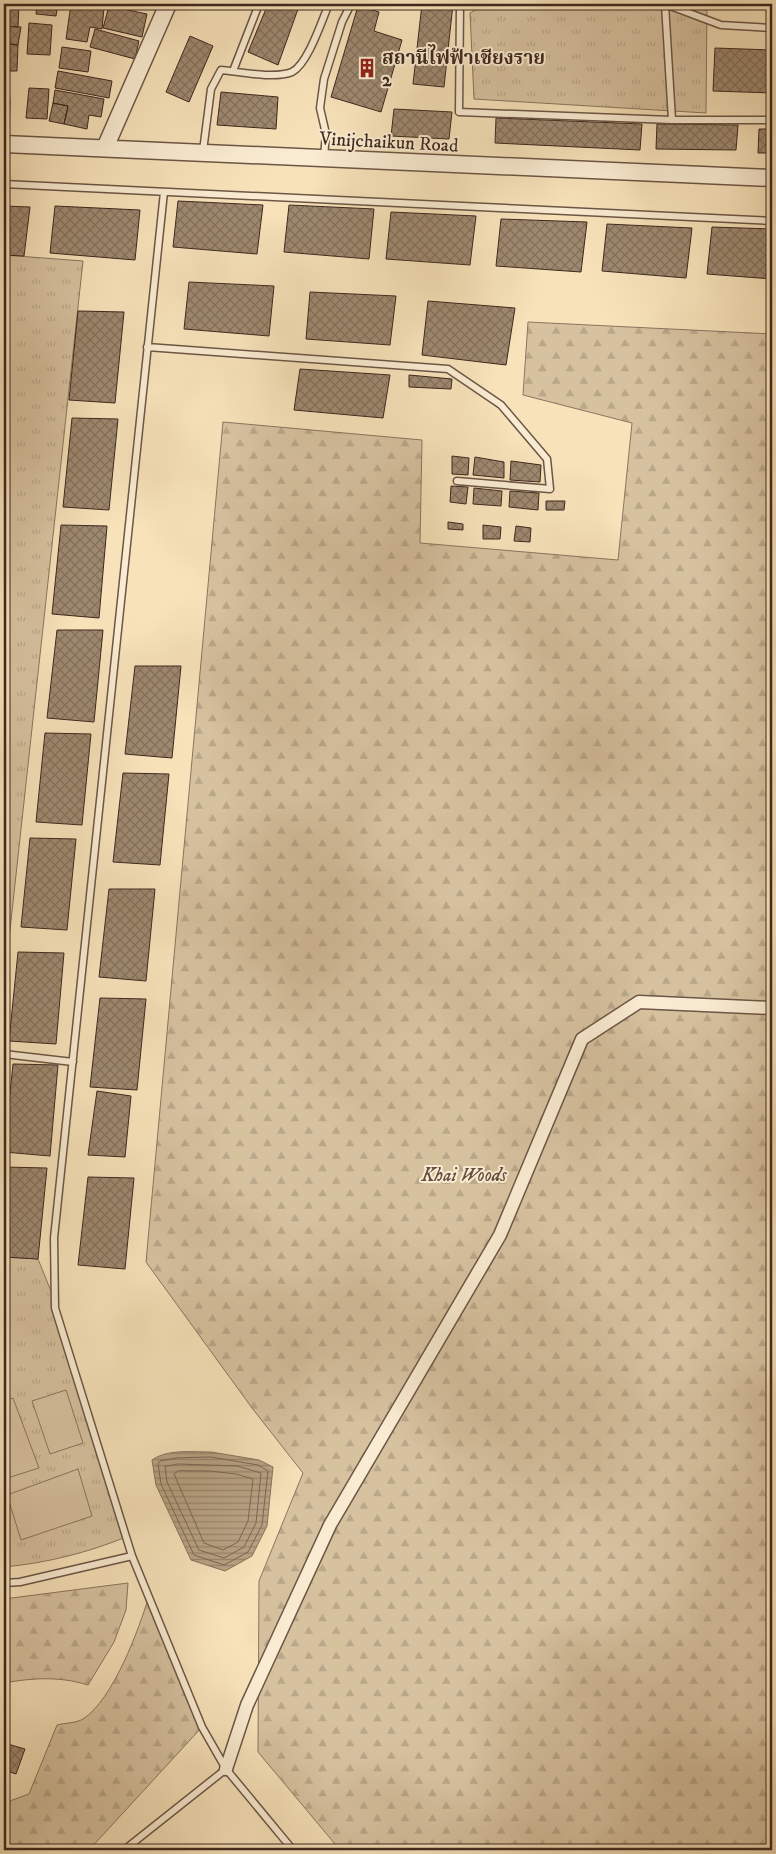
<svg xmlns="http://www.w3.org/2000/svg" width="776" height="1854" font-family="'IM FELL DW Pica','Noto Serif Thai',serif">
<style>
.grass{fill:url(#grass-tufts);stroke:#8a7560}
.forest{fill:url(#forest-firs);stroke:#8a7560}
.garden{fill:#d7c2a0;stroke:#8a7560}
.water{fill:url(#water-rules);stroke:#87725c}
.lines{fill:none;stroke-linecap:round;stroke-linejoin:round}
.shore{stroke:#7a6652;stroke-width:1}
.building{fill:url(#building-cross-hatch);stroke:#3d281f}
.service-casing{stroke:#6c5646;stroke-width:9}
.minor-casing{stroke:#6c5646;stroke-width:15}
.tertiary-casing{stroke:#6c5646;stroke-width:19}
.service{stroke:#faecd2;stroke-width:6}
.minor{stroke:#faecd2;stroke-width:12}
.tertiary{stroke:#faecd2;stroke-width:16}
.labels{text-anchor:middle;stroke-width:4;stroke-linejoin:round;paint-order:stroke}
.poi-label{font-size:19px;font-weight:bold;fill:#3d281f;stroke:#faecd2;text-anchor:start}
.street-label{font-size:19px;fill:#3d281f;stroke:#faecd2}
.park-label{font-size:19px;font-style:italic;fill:#644e3f;stroke:#faecd2}
</style>
<defs>
<pattern id="grass-tufts" width="24" height="20" patternUnits="userSpaceOnUse" patternTransform="scale(1.25)"><rect width="24" height="20" fill="#d7c2a0"/><path d="M3 7l-1-3M5 7V3M7 7l1-3M15 17l-1-3M17 17v-4M19 17l1-3" fill="none" stroke="#b9a789"/></pattern>
<pattern id="forest-firs" width="22" height="20" patternUnits="userSpaceOnUse" patternTransform="scale(1.25)"><rect width="22" height="20" fill="#d7c2a0"/><path d="M5 1l3.5 6h-7zM16 11l3.5 6h-7z" fill="#b9a789"/></pattern>
<pattern id="water-rules" width="6" height="5" patternUnits="userSpaceOnUse" patternTransform="scale(1.25)"><rect width="6" height="5" fill="#b8a385"/><path d="M0 2.5h6" fill="none" stroke="#97856c"/></pattern>
<pattern id="building-cross-hatch" width="8" height="8" patternUnits="userSpaceOnUse" patternTransform="scale(1.25)"><rect width="8" height="8" fill="#9e8970"/><path d="M0 0l8 8M0 8l8-8" fill="none" stroke="#82705b"/></pattern>
</defs>
<rect width="100%" height="100%" fill="#f7e2ba"/>
<filter id="stains"><feTurbulence type="fractalNoise" baseFrequency=".004" numOctaves="4"/><feColorMatrix values="0 0 0 0 .2 0 0 0 0 .09 0 0 0 0 .02 0 0 0 .5 -.17"/></filter>
<radialGradient id="worn" r=".72"><stop offset=".6" stop-color="#630" stop-opacity="0"/><stop offset="1" stop-color="#630" stop-opacity=".3"/></radialGradient>
<path class="grass" d="M485,4H707L706,113L474,99L470,13Z
M4,255L83,261L4,985Z
M4,1257L38,1259L55,1301L126,1537C87,1553 46,1563 4,1567Z"/>
<path class="forest" d="M528,322L772,334V1850H340L258,1752L259,1581L303,1473L252,1408L146,1262L223,422L422,440L420,543L618,560L632,423L523,395Z
M128,1583L126,1610L114,1642L88,1685C59,1676 32,1678 4,1683V1599Z
M149,1596L202,1727L89,1850H4V1803L29,1794L57,1725C64,1723 77,1723 83,1719C113,1700 139,1629 149,1596Z"/>
<path class="garden" d="M66,1390L83,1443L50,1454L32,1401Z
M13,1398L39,1468L4,1479V1401Z
M78,1469L92,1516L21,1540L7,1495Z"/>
<path class="water" d="M211,1452L259,1460L273,1467L267,1526L252,1556L225,1571L191,1560L156,1485L152,1460C167,1449 192,1452 211,1452Z"/>
<g class="lines">
<path class="shore" d="M211,1457L258,1465L268,1471L262,1525L248,1552L224,1565L194,1555L161,1484L158,1464L160,1461L177,1458Z
M178,1464L237,1466L261,1473L256,1523L244,1547L224,1558L199,1550L167,1482L165,1467Z
M210,1471L236,1474L253,1479L248,1521L238,1542L223,1550L204,1543L174,1474L178,1471Z"/>
</g>
<path class="building" d="M4,4L19,5L18,27L4,26Z
M37,4H58L56,16L36,14Z
M71,4L104,8L102,29L90,27L87,42L66,39Z
M268,4H285L298,9L278,65L248,52Z
M422,4H453L444,87L413,84Z
M109,6L147,14L142,37L103,28Z
M358,6L379,12L374,31L402,40L381,112L331,97Z
M29,23L52,25L50,55L27,54Z
M4,26L21,27L18,45L4,43Z
M95,29L139,41L135,59L90,47Z
M190,36L213,46L189,102L166,92Z
M4,44L18,45L17,71H4Z
M62,47L91,51L88,72L59,68Z
M715,48L772,50V93L713,91Z
M58,71L112,81L109,98L55,88Z
M29,88L49,89L47,119L26,118Z
M55,90L104,99L101,117L89,115L87,129L64,124L68,106L53,103Z
M221,92L278,97L276,129L217,125Z
M53,103L68,106L64,124L49,121Z
M394,109L452,112L449,139L391,136Z
M496,118L642,124L640,150L495,143Z
M657,124L738,125L736,150L656,149Z
M759,129H772V153H758Z
M178,201L263,205L257,254L173,247Z
M289,205L374,209L369,259L284,252Z
M4,206L30,207L24,256L4,255Z
M55,206L140,210L135,260L50,253Z
M391,212L476,216L470,265L386,259Z
M501,219L587,222L581,272L496,266Z
M607,224L692,228L686,278L602,271Z
M712,227L772,229V279L707,274Z
M189,282L274,286L269,336L184,329Z
M310,292L396,296L390,345L306,339Z
M428,301L515,308L506,365L422,355Z
M78,311L124,312L115,403L69,400Z
M300,369L390,375L383,418L294,410Z
M409,375L452,379L451,389L409,387Z
M72,418L118,419L109,510L63,507Z
M452,456L469,458L468,475L452,474Z
M475,457L504,462V478L473,475Z
M511,461L541,465L540,482L510,480Z
M451,486L468,487L466,504L450,502Z
M474,488L502,491L501,506L473,504Z
M510,491L539,493L538,510L509,507Z
M546,501H565L564,510H546Z
M448,522L463,524V530L448,529Z
M61,525L107,526L99,618L52,614Z
M483,525L501,527L500,539H483Z
M516,526L531,528L530,542L514,541Z
M57,630H103L94,722L47,718Z
M135,666H181L172,758L125,754Z
M45,733L91,734L82,825L36,822Z
M123,773L169,774L160,865L113,862Z
M30,838L76,839L67,930L21,927Z
M109,889H155L146,981L99,977Z
M18,952L64,953L56,1044L9,1041Z
M100,998L146,999L137,1090L90,1087Z
M13,1064L58,1065L50,1156L4,1152Z
M97,1091L131,1096L125,1157L88,1155Z
M4,1167L47,1168L38,1259L4,1257Z
M88,1177L134,1178L125,1269L78,1265Z
M4,1743L25,1749L16,1774L4,1770Z"/>
<g class="lines">
<defs>
<path id="service" d="M460,4H623
M665,4L721,25L772,28
M460,5L459,112L672,120L665,4
M233,71L259,4
M4,91L6,100L5,143
M672,120H772
M203,151L211,89L221,70C240,72 275,79 292,72C308,64 322,20 329,4
M324,157L326,134L320,108L324,79L342,22L351,4
M4,184L772,221
M164,192L54,1238L55,1308L132,1556L202,1727L226,1769L293,1850
M147,347L448,369L501,405L547,459L550,489L457,481
M4,1054L73,1062
M4,1583L20,1582L132,1556
M124,1850L226,1769"/>
<path id="minor" d="M226,1769L247,1705L330,1525L500,1235L582,1039L639,1002L772,1008"/>
<path id="tertiary" d="M4,144L772,178
M105,148L168,4"/>
</defs>
<use href="#service" class="service-casing"/>
<use href="#minor" class="minor-casing"/>
<use href="#tertiary" class="tertiary-casing"/>
<use href="#service" class="service"/>
<use href="#minor" class="minor"/>
<use href="#tertiary" class="tertiary"/>
</g>
<defs>
<symbol id="building-bare" viewBox="-9 -9 18 18"><path d="M-4-6H4V6H1V3H-1V6H-4ZM-2.5-4.3h1.7v1.8h-1.7ZM.8-4.3h1.7v1.8H.8ZM-2.5-1h1.7V.8h-1.7ZM.8-1h1.7V.8H.8Z" fill="#8f2418" stroke="#faecd2" stroke-width="2.5" paint-order="stroke"/></symbol>
</defs>
<g fill-rule="evenodd">
<use href="#building-bare" x="353" y="54" width="28" height="28"/>
</g>
<g class="labels">
<g class="poi-label">
<text x="382" y="64">สถานีไฟฟ้าเชียงราย<tspan x="382" dy="22">2</tspan></text>
</g>
<g class="street-label">
<text transform="translate(389 141) rotate(3)" y="7">Vinijchaikun Road</text>
</g>
<g class="park-label">
<text x="464" y="1181">Khai Woods</text>
</g>
</g>
<rect width="776" height="1854" fill="none" stroke="#f7e2ba" stroke-width="20"/>
<rect x="5" y="5" width="766" height="1844" fill="none" stroke="#3d281f" stroke-width="2.5"/>
<rect x="10" y="10" width="756" height="1834" fill="none" stroke="#3d281f"/>
<rect width="100%" height="100%" filter="url(#stains)"/>
<rect width="100%" height="100%" fill="url(#worn)"/>
</svg>
